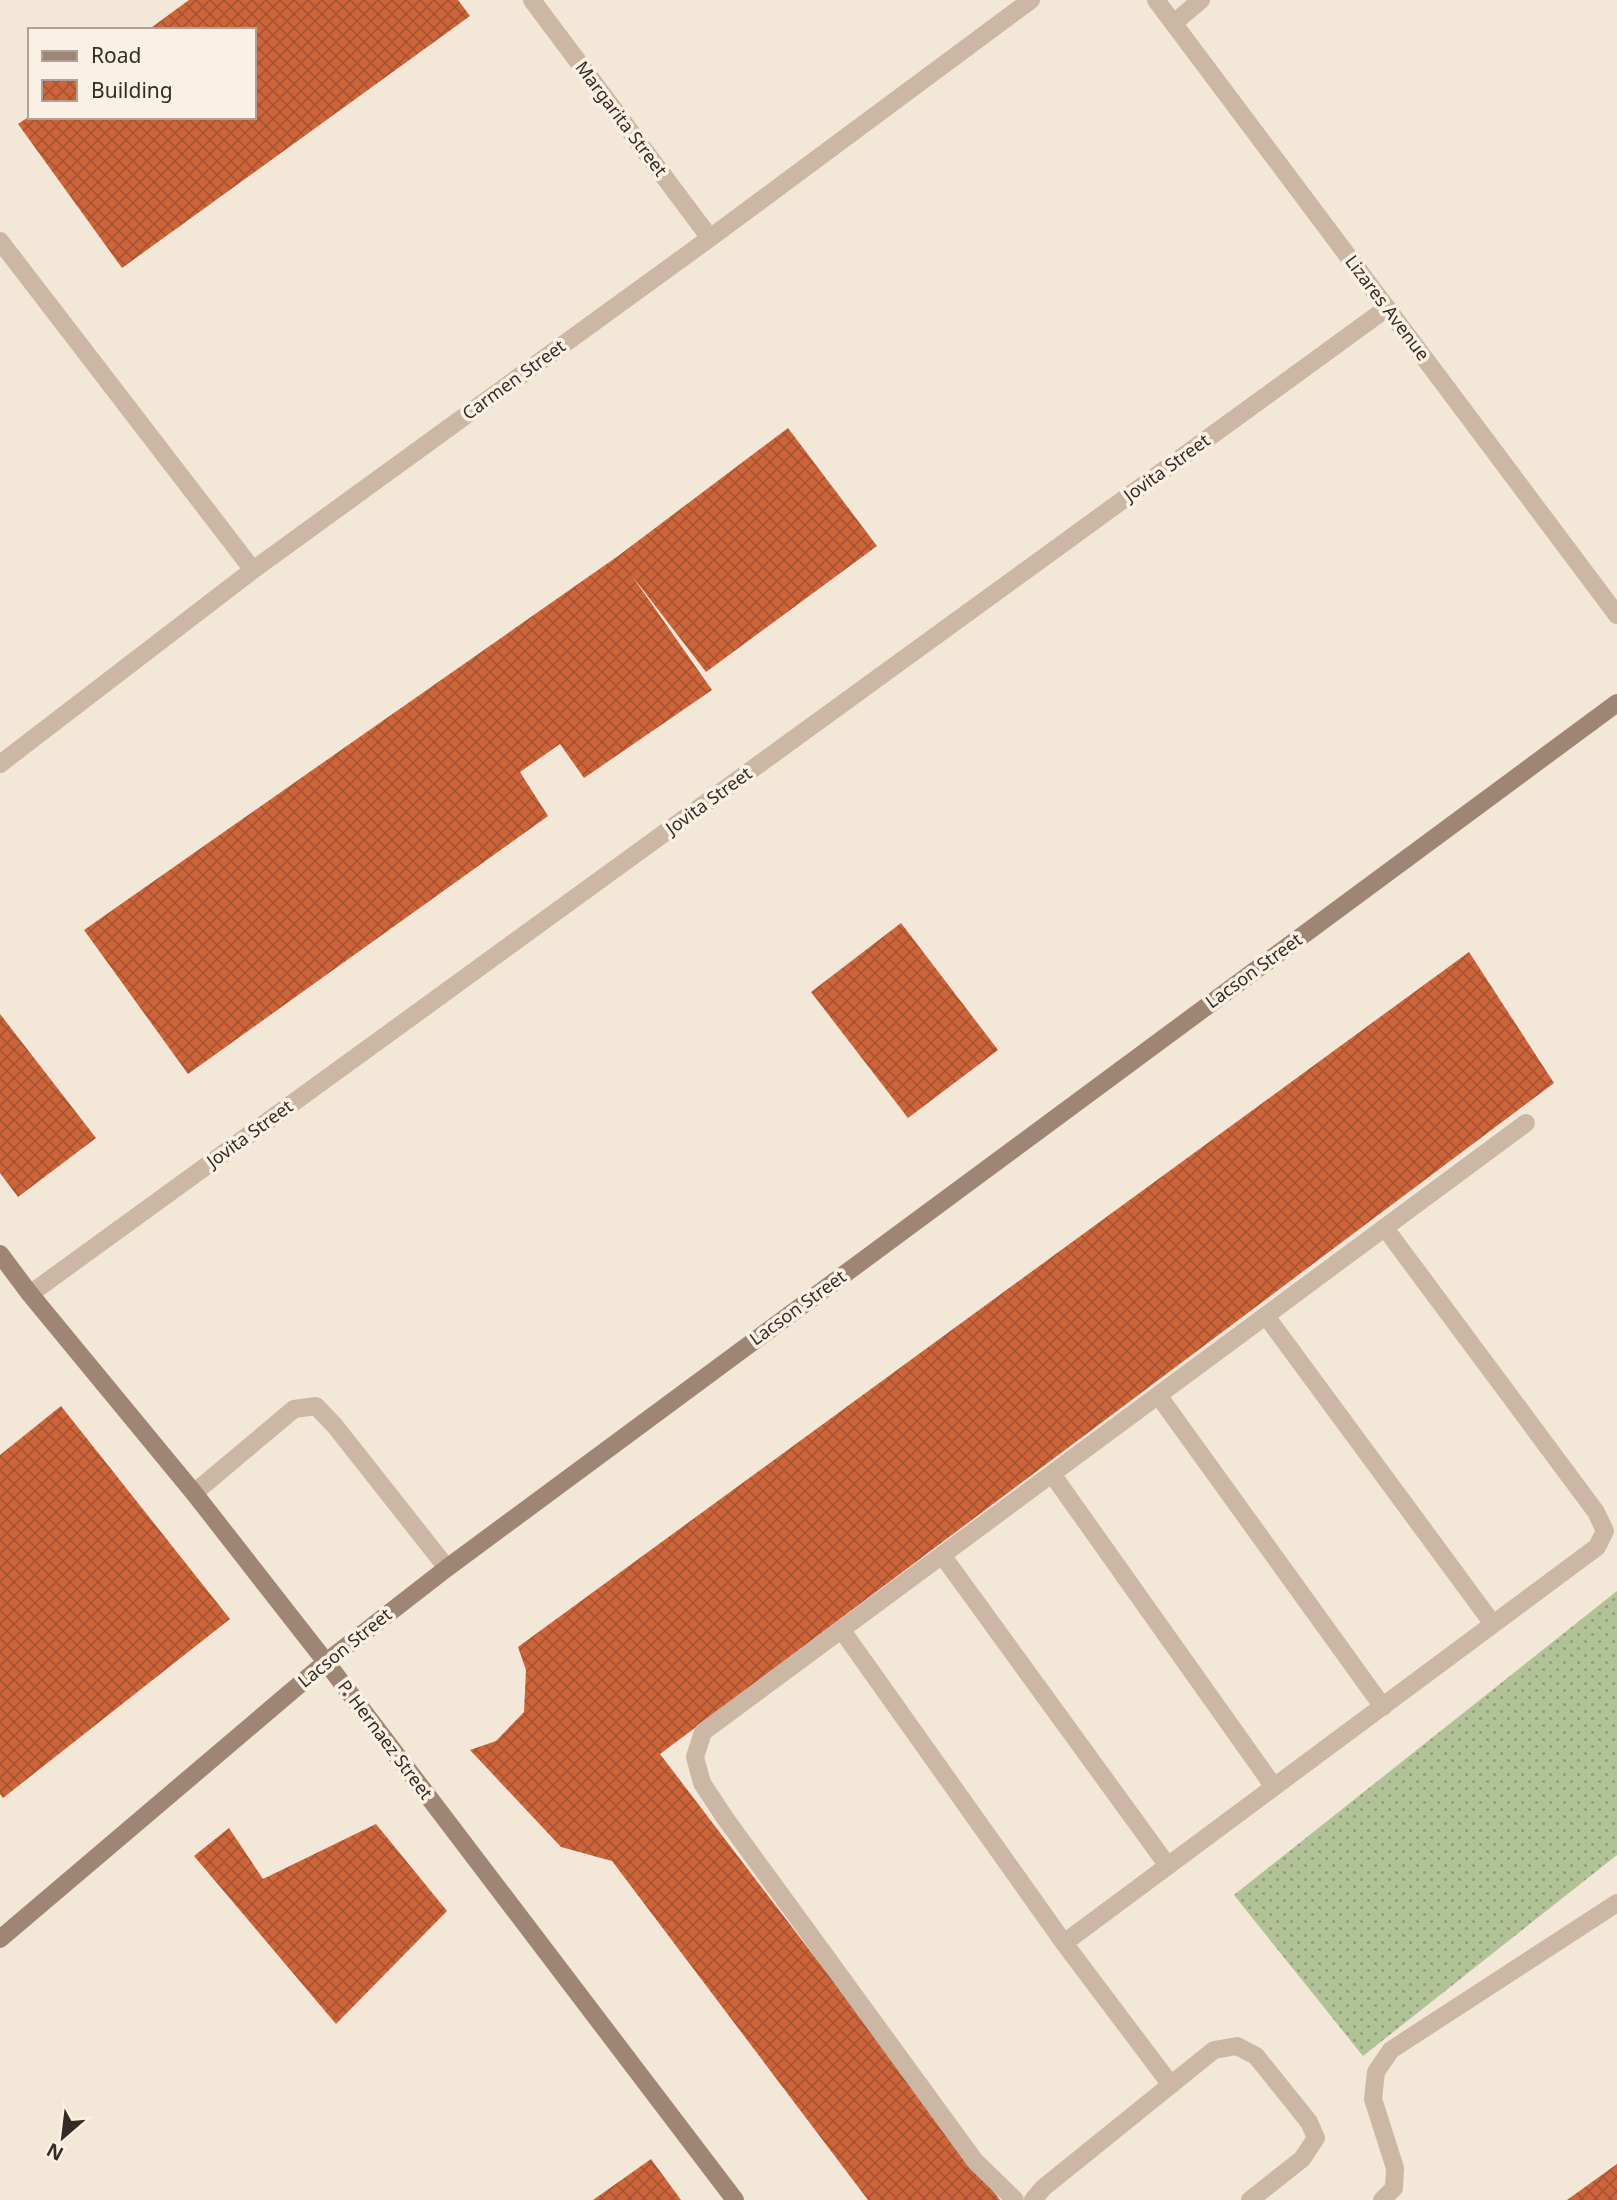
<svg xmlns="http://www.w3.org/2000/svg" width="1617" height="2200" font-family="'Noto Sans',sans-serif">
<style>
.grass{fill:url(#grass-dots)}
.building{fill:url(#building-cross-hatch)}
.lines{fill:none;stroke-linecap:round;stroke-linejoin:round}
.service{stroke:#cbb7a3;stroke-width:18}
.minor{stroke:#cbb7a3;stroke-width:18}
.tertiary{stroke:#cbb7a3;stroke-width:18}
.secondary{stroke:#9f8674;stroke-width:18}
.labels{text-anchor:middle;stroke-width:7;stroke-linejoin:round;paint-order:stroke}
.street-label{font-size:18px;fill:#352b25;stroke:#faf1e4}
</style>
<defs>
<pattern id="grass-dots" width="8" height="8" patternUnits="userSpaceOnUse" patternTransform="scale(1.75)"><rect width="8" height="8" fill="#b1c297"/><path d="M2 2h.1M6 6h.1" fill="none" stroke="#919e7b" stroke-width="1.8" stroke-linecap="round"/></pattern>
<pattern id="building-cross-hatch" width="8" height="8" patternUnits="userSpaceOnUse" patternTransform="scale(1.75)"><rect width="8" height="8" fill="#ce653a"/><path d="M0 0l8 8M0 8l8-8" fill="none" stroke="#a85331"/></pattern>
</defs>
<rect width="100%" height="100%" fill="#f3e7d7"/>
<path class="grass" d="M1617,1591V1855L1363,2056L1234,1895Z"/>
<path class="building" d="M189,0H458L470,16L122,268L18,124L30,116V117H254V30H148Z
M788,428L877,546L706,672L630,573L712,690L584,778L560,744L520,772L548,816L188,1074L84,930L618,556Z
M901,923L998,1050L908,1118L811,992Z
M1469,952L1554,1083L660,1754L1000,2200H868L612,1861L561,1847L470,1750L496,1741L524,1712L526,1670L518,1647Z
M0,1014L96,1138L18,1197L0,1173Z
M61,1406L230,1619L3,1798L0,1794V1455Z
M376,1824L447,1911L336,2024L194,1856L229,1828L263,1879Z
M651,2159L681,2200H593Z
M1617,2164V2200H1567Z"/>
<g class="lines">
<path class="service" d="M1266,1316L1493,1624
M1158,1395L1383,1707
M1052,1474L1274,1787
M194,1493L294,1409L316,1406L335,1426L447,1568
M942,1555L1168,1866
M841,1629L1064,1943L1171,2085
M1064,1943L1597,1547L1605,1531L1596,1512L1385,1228
M1015,2200L975,2161L725,1818L702,1783L695,1757L703,1732L1526,1123
M1033,2200L1043,2188L1214,2050L1237,2046L1256,2056L1309,2122L1316,2138L1302,2159L1250,2200
M1382,2200L1394,2188L1395,2168L1373,2099L1376,2072L1391,2050L1617,1903"/>
<path class="minor" d="M532,0L710,238
M1174,23L1201,0
M0,241L253,570
M0,764L253,570L710,238L1031,0
M30,1294L1387,308"/>
<path class="tertiary" d="M1156,0L1617,615"/>
<path class="secondary" d="M0,1254L30,1294L194,1493L326,1662L735,2200
M0,1939L326,1662L447,1568L1617,703"/>
</g>
<g class="labels">
<g class="street-label">
<text transform="translate(621 119) rotate(53)" y="6">Margarita Street</text>
<text transform="translate(1387 308) rotate(53)" y="6">Lizares Avenue</text>
<text transform="translate(514 380) rotate(-36)" y="6">Carmen Street</text>
<text transform="translate(1167 468) rotate(-36)" y="6">Jovita Street</text>
<text transform="translate(709 801) rotate(-36)" y="6">Jovita Street</text>
<text transform="translate(1254 971) rotate(-36)" y="6">Lacson Street</text>
<text transform="translate(250 1134) rotate(-36)" y="6">Jovita Street</text>
<text transform="translate(798 1308) rotate(-36)" y="6">Lacson Street</text>
<text transform="translate(345 1648) rotate(-39)" y="6">Lacson Street</text>
<text transform="translate(385 1740) rotate(53)" y="6">P. Hernaez Street</text>
</g>
</g>
<rect x="28" y="28" width="228" height="91" fill="#faf1e4" stroke="#aba298" stroke-width="2"/>
<rect x="42" y="51" width="35" height="10" fill="#9f8674" stroke="#aba298" stroke-width="2"/>
<text x="91" y="63" font-size="21" fill="#352b25">Road</text>
<rect x="42" y="80" width="35" height="21" fill="url(#building-cross-hatch)" stroke="#aba298" stroke-width="2"/>
<text x="91" y="98" font-size="21" fill="#352b25">Building</text>
<g transform="translate(63 2137) rotate(208)" stroke="#faf1e4" stroke-width="5" paint-order="stroke">
<path d="M0-5L12 26L0 18L-12 26Z" fill="#352b25"/>
<text y="-10" font-size="19" font-weight="bold" text-anchor="middle" fill="#352b25">N</text>
</g>
</svg>
